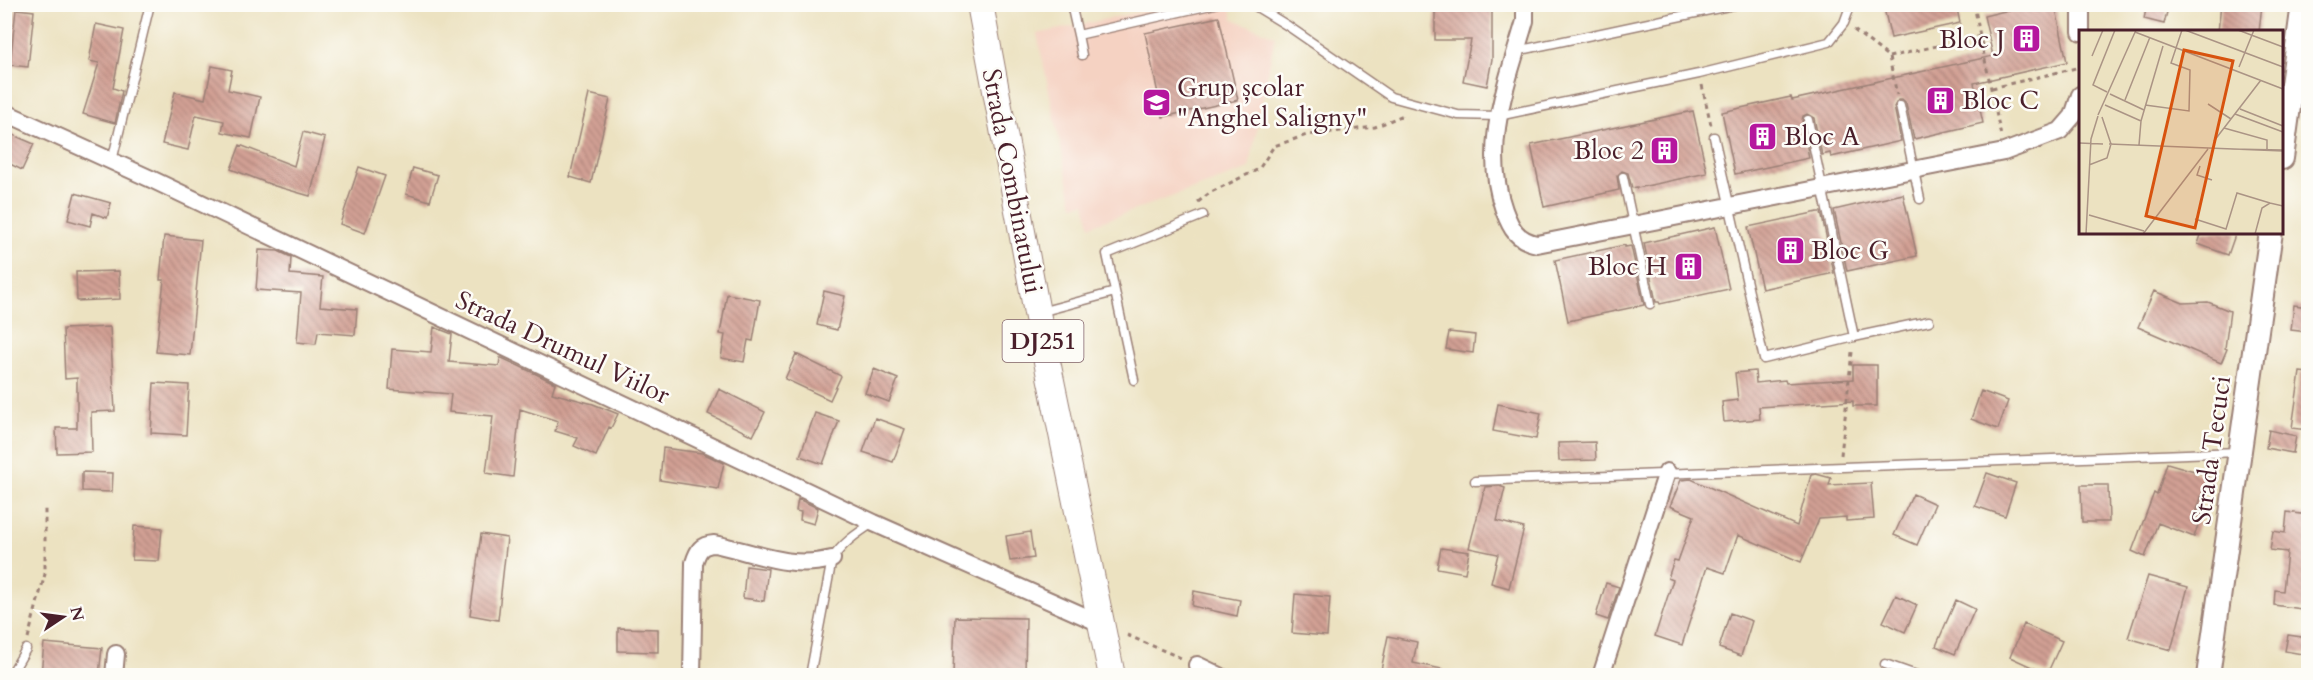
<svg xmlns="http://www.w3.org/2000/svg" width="2313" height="680" font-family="Cardo,serif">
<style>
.built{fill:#f5d2c2}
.building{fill:url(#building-back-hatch)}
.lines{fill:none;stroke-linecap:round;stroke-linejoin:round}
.service-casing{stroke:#9b8076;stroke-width:11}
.minor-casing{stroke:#9b8076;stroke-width:20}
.secondary-casing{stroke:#9b8076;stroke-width:26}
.primary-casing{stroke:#9b8076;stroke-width:28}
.path{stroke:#9b8076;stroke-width:3;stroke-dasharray:4.5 4.5;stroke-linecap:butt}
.service{stroke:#fff;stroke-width:8}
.minor{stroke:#fff;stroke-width:16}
.secondary{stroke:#fff;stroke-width:22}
.primary{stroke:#fff;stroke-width:26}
.labels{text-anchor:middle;stroke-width:5;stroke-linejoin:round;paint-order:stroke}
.shield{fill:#fdfcf7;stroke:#806168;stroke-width:1.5}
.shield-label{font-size:24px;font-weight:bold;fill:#4a1f2b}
.poi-label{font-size:26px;fill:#4a1f2b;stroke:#fdfcf7;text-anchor:start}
.street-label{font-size:26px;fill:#4a1f2b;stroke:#fdfcf7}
.inset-road{fill:none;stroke:#ab9485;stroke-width:1.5}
.view{fill:#d8530f;fill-opacity:0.15;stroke:#d8530f;stroke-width:3}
.inset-edge{fill:none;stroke:#4a1f2b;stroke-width:3}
</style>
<defs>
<pattern id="building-back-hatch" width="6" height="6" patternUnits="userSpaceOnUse" patternTransform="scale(1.5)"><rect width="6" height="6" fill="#d2a094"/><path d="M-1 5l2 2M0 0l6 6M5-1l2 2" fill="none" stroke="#ac8279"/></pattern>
</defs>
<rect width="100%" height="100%" fill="#fdfcf7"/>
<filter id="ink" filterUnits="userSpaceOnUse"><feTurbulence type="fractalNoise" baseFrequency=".0167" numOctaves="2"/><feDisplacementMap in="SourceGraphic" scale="12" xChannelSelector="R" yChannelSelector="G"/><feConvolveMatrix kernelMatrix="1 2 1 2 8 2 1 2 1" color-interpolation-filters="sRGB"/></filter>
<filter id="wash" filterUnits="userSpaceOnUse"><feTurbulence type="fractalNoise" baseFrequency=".008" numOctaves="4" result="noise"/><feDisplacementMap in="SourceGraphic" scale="24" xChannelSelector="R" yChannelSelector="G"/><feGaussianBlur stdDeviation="1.35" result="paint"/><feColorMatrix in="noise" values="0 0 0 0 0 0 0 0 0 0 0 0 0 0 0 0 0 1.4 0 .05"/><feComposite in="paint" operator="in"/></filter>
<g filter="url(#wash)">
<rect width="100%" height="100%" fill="#ece2c1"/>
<path class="built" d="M1172,5H1230L1233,19L1275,36L1249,169L1090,226L1085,203L1073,205L1037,34Z"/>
<g id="blocks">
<path class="building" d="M1435,4L1492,5V59L1487,86L1463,81L1471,40H1435Z
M1883,4H1956L1960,23L1891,38Z
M2034,4H2055L2067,62L1974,83L1983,123L1914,139L1906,104L1902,100H1898L1894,107L1901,141L1831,157L1830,153L1822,155L1814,118L1807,114L1803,116L1802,121L1809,158L1735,174L1722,112L1791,97L1792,100L1993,56L1984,16Z
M2147,4H2169L2164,24L2144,19Z
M2221,4H2262L2259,32H2218Z
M16,9L34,11L28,67L10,65Z
M1219,17L1238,100L1163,117L1145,33Z
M96,24L124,30L113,88L122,91L115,123L83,114L99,63L89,61Z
M212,66L232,70L228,90L260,97L251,138L222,132L224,121L196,115L188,150L162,144L175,92L205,99Z
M589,94L610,99L591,183L570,177Z
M1693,111L1707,173L1637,188V187L1632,188L1628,173L1622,171L1617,176L1619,190L1544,207L1531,145Z
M4,131L34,144L22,170L4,161Z
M303,132L325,138L310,196L275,186L231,169L240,145L294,166Z
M359,167L385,176L365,233L340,224Z
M413,168L438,175L430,201L406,194Z
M75,193L111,203L107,218L93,213L90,226L68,220Z
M1903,194L1917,256L1847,271L1834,210Z
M1818,212H1821L1834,273L1762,289L1748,227Z
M1715,227L1729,289L1660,304L1659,302H1656L1644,243Z
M2202,232H2236L2228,255L2198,244Z
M164,236L201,240L190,355L156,352L164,280H160Z
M1625,245V247L1631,246L1644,305L1568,321L1555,260Z
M259,250L278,251L291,257L290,274L323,277L320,306L357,309L355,335L318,332L316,344L297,342L301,293L256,290Z
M119,271L120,299L77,301L76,272Z
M824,291L845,296L837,330L817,325Z
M2154,291L2183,303L2208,302L2230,311L2225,348L2227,349L2221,363L2138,327Z
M727,294L760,300L753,341L748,340L744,362L721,358L725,335L720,334Z
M2294,305L2308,307V332L2291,330Z
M110,327L115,411L91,412L92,452L57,453L56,428H77V378L65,379L63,329Z
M434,327L452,334L449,362L499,366L500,358H502L555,383L552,393L593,404L618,414L611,428L609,427L596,456L574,446L578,438L555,431L558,421L520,409L513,477L486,473L493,416L449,412L451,394L389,389L392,349L431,352Z
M1449,332L1475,335L1473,353L1446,349Z
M796,354L841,376L830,400L785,379Z
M1853,365H1877V406H1853V401L1759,407L1760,419L1724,422L1722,402L1738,400L1735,373L1755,371L1756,383L1785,380L1786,383L1853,379Z
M874,369L898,379L889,402L865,393Z
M2300,372L2308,373V430L2292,428Z
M154,383L189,385L186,435L151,433Z
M719,389L765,412L753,436L708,414Z
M1981,391L2008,401L1998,429L1971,419Z
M1498,404L1541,413L1536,439L1493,431Z
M815,413L839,421L823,464L800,456Z
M875,418L905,429L893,462L863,452Z
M2269,430L2296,436L2293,453L2266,448Z
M1595,442L1596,460L1559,461L1558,443Z
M663,448L702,453L724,463L718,489L660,480Z
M2167,463L2208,475L2197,510L2203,512L2194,537L2158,523L2145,557L2132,551L2154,493L2157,495Z
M82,472L113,473L112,492L82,491Z
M1987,473L2016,483L2005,516L1975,506Z
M1816,474L1831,478L1829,485L1871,483L1874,519L1846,521V517L1819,519L1801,562L1738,535L1725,573L1707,567L1682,645L1655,636L1673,580L1668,578L1674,560L1678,561L1694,516L1670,506L1681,480L1691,479L1797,526L1811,475Z
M2081,485H2108L2109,522H2082Z
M1499,486L1505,488L1497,521L1524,528L1509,588L1491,583L1498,554L1469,548L1485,487Z
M1913,494L1935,504L1917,545L1894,535Z
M798,499L818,508L814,524L800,520L801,512L796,511Z
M2287,512L2308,515V610L2274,605L2275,590L2283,591L2287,552L2270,550L2273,531L2285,533Z
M134,526L162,528L159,561L132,560Z
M1030,532L1034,558L1010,561L1006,536Z
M481,534L507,538L498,620L470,615Z
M1441,548L1469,552L1465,573L1437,568Z
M746,566L768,569L764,601L743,598Z
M2148,576L2188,587L2171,650L2128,638Z
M1606,583L1619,587L1608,620L1596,616Z
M1194,591L1240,600L1237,616L1192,606Z
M1295,594L1330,597L1327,636L1292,633Z
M1896,595L1917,605L1905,632L1883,622Z
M1956,600L1975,609L1955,654L1936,646Z
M1730,613L1752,621L1741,656L1719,648Z
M955,617L1026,618L1025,675H953Z
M2024,624L2062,641L2047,674L2010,657Z
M618,628L658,629V652L618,651Z
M2288,635L2308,638V655L2285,651Z
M1388,636L1417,642L1413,663L1442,669L1441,675H1380Z
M44,643L102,648L99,675L41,674Z"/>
</g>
</g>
<g filter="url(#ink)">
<use href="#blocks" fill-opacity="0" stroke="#9b8076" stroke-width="1.5"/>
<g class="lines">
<defs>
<path id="service" d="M1071,4L1078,35
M1252,4L1288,26L1391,97L1458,115L1498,116L1699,74L1829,42L1844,23L1851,4
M1516,51L1738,4
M1082,55L1078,35L1215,4
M1900,106L1920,199
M1714,137L1764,359L1854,337L1808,120
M112,161L150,4
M1623,177L1650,304
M1040,312L1115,292
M1854,337L1929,321
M1134,380L1107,254L1203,215
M1475,481L2239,452
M1885,664L1919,676
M10,676L26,649
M810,676L832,559C843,543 856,534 873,523"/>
<path id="minor" d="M1525,4V21C1507,83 1481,146 1504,210C1511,229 1517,240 1537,244L2004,152L2060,131L2073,116L2080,95
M2081,4V32
M4,112L151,179L874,523L1102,624
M1197,665L1220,676
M114,676L116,654
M692,676L694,563C698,550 701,545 714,544C754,552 790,570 832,559
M1601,676L1667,472"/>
<path id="secondary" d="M2282,158L2303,4
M2208,676L2271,232"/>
<path id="primary" d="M980,4L1037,313L1112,676"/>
</defs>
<use href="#service" class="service-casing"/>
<use href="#minor" class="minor-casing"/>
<use href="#secondary" class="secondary-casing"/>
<use href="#primary" class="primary-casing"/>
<path class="path" d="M1974,4L1980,36
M1854,30L1889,57L1897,95
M1889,57L1980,36L2001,136
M1702,85L1711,125
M1992,88L2080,67
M1198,202L1211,192L1259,169L1274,146L1307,135L1375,127L1403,115
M1841,455L1852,352
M1127,635L1181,658
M28,638L45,574V507"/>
<use href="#service" class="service"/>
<use href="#minor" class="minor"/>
<use href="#secondary" class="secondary"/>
<use href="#primary" class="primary"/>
</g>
</g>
<defs>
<symbol id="building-square" viewBox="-11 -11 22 22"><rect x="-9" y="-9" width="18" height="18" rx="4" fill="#b5179e" stroke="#fdfcf7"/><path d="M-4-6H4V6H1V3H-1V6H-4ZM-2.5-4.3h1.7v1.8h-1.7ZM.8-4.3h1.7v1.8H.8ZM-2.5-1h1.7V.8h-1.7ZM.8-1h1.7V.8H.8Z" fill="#fff"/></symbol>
<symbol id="university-square" viewBox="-11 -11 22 22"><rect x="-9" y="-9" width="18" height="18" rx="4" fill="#b5179e" stroke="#fdfcf7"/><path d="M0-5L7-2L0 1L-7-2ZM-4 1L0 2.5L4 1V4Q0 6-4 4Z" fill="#fff"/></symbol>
</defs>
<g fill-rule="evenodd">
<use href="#building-square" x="2010" y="22" width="33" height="33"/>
<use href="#building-square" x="1924" y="84" width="33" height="33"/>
<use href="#university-square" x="1140" y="86" width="33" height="33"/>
<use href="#building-square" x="1746" y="120" width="33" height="33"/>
<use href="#building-square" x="1648" y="134" width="33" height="33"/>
<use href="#building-square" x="1774" y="234" width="33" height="33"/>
<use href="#building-square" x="1672" y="250" width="33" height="33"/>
</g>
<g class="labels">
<rect class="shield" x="1002.5" y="320" width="81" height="42" rx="4.5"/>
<g class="shield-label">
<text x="1043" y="349">DJ251</text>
</g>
<g class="poi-label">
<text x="2005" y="48" text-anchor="end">Bloc J</text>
<text x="1177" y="96">Grup școlar<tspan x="1177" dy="30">"Anghel Saligny"</tspan></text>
<text x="1962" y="109">Bloc C</text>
<text x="1784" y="145">Bloc A</text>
<text x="1644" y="159" text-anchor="end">Bloc 2</text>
<text x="1811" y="259">Bloc G</text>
<text x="1667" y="275" text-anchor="end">Bloc H</text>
</g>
<g class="street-label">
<text transform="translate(1013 181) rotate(79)" y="9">Strada Combinatului</text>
<text transform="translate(563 347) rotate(25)" y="9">Strada Drumul Viilor</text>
<text transform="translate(2211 450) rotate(-82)" y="9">Strada Tecuci</text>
</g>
</g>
<g transform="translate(2079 30)">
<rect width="204" height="204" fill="#ece2c1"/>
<path class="inset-road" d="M106,0L204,37M159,0L204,17M56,2L204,59M13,26L24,0M160,37L175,0M28,62L14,55L36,0M31,64L65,80M46,70L71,7M129,74L152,89M26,75L62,91M66,75L110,81L111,40L92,33L103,0M161,79L204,96M156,84L204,102M19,85L57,0M23,87L32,114M145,98L188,110V119M135,111L182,50M0,113L24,114M30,114L204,121M60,115L62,91L84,16M152,119L204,120M10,135L28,128L32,114M121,136L118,145L133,150M10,185L65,201M116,189L147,199L158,163L191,173M7,204L12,109L19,86M64,204L129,119M176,204L183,178L191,173L204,176"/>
<path class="view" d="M105,20L154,31L116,198L67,186Z"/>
<rect width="204" height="204" class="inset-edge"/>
</g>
<rect width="2313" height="680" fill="none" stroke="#fdfcf7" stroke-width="24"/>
<g transform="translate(63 617) rotate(77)" stroke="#fdfcf7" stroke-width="4.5" paint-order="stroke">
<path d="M0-4.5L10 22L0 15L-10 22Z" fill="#4a1f2b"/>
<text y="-9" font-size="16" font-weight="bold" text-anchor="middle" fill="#4a1f2b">N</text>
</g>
</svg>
